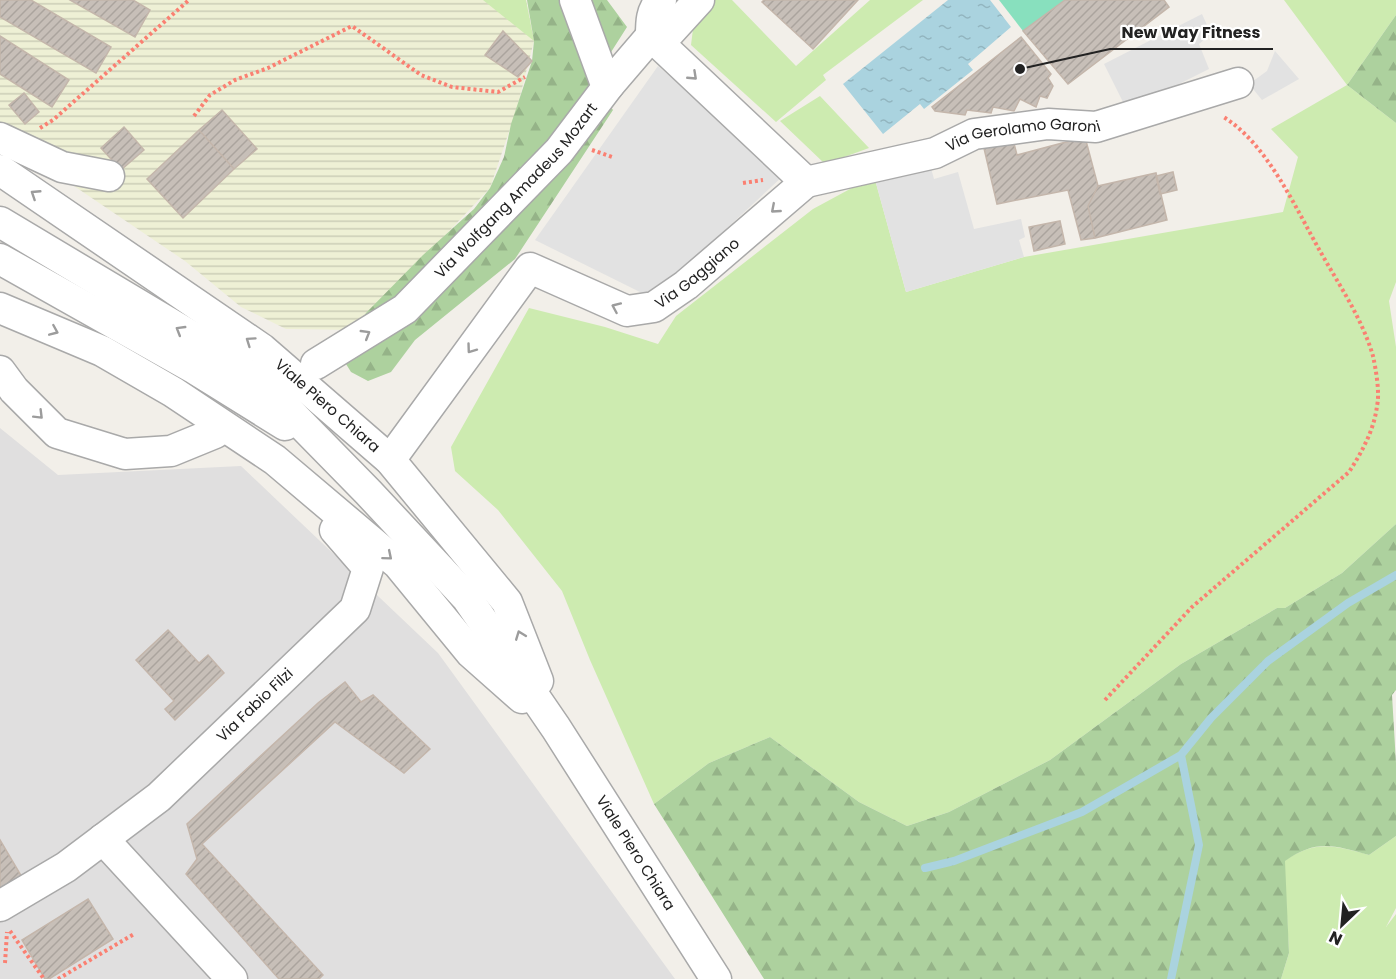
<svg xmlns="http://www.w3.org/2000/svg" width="1396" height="979" font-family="Poppins,sans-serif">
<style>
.residential{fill:#e0dfdf}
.farmland{fill:url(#farmland-rules)}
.grass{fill:#cdebb0}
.forest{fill:url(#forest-firs)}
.pitch{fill:#88e0be}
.parking{fill:#e2e2e2}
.water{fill:url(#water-ripples)}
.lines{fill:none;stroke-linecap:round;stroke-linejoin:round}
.stream{stroke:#aad3df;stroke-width:8}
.building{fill:url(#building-hatch);stroke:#c4b6ab;stroke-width:1.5}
.minor-casing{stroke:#a9a9a9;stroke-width:33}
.path{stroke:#fa8072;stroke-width:4;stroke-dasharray:3 3;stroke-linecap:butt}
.minor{stroke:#fff;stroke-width:30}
.oneway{stroke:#9c9c9c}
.labels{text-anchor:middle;stroke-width:4.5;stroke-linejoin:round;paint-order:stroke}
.street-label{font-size:15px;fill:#222;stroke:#fff}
.leader{fill:none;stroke:#222;stroke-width:2}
.callout-dot{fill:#222;stroke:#fff;stroke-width:2}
.callout-label{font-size:16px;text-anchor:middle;font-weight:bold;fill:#222;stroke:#fff;stroke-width:4.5;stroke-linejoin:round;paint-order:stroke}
</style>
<defs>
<pattern id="farmland-rules" width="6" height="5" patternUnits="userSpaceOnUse" patternTransform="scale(1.5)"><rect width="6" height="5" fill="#eef0d5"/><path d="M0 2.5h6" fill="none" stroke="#ccceb7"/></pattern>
<pattern id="forest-firs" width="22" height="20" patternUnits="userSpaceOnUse" patternTransform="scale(1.5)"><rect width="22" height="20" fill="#add19e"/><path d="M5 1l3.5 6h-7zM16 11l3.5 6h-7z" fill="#95b388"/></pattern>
<pattern id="water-ripples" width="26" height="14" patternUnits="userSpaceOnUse" patternTransform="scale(1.5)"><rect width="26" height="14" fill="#aad3df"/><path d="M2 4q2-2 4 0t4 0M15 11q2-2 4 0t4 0" fill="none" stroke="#92b5bf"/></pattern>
<pattern id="building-hatch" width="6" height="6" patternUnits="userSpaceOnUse" patternTransform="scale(1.5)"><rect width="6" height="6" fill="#c7bfb8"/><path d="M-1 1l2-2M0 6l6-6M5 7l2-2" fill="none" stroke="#aba49e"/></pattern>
</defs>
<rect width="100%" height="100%" fill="#f2efe9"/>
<path class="residential" d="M0,428L58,475L241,466L438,653L675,979H0Z"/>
<path class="farmland" d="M0,0H526L534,41L517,108L490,188L355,330L286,329L241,307L185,261L0,136Z"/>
<path class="grass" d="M483,0H526L534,41Z
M714,0H732L796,66L870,0H923L823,75L826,80L776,122L691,45L694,21Z
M1284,0H1396V15L1347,85L1396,123V282L1389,301L1396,347V524L1342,573L1285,608H1277L1181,664L1050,760L949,812L907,826L859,802L770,737L709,763L654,804L590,660L562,591L498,510L455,471L451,447L529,308L605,327L658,344L676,316L813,209L874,176L906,292L1024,257L1283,212L1298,157L1271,129L1347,85Z
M820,96L869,148L825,164L780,121Z
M1396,836V908L1386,927L1396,914V979H1281L1289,953L1284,861C1317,840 1332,845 1369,855Z"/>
<path class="forest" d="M527,0H607L627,27L592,82L613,110L515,259L415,340L391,372L368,381L351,372L346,364L355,330L366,313L423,255L474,209L490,188L504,157L511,124L532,61L534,41Z
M1396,15V123L1347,85Z
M1396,524V690L1392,695L1396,763V836L1369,855C1334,845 1316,839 1285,861L1289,953L1281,979H764L654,804L709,763L770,737L859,802L907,826L949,812L1050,760L1181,664L1277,608H1285L1342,573Z"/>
<path class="pitch" d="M999,0H1065L1023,31Z"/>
<path class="parking" d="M1202,14L1211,34L1199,44L1209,69L1127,110L1104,64Z
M1275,51L1299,79L1262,100L1249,84L1267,71Z
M658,66L783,176L684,268L644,294L535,240Z
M929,161L934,179L958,172L974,229L1021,219L1025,237L1019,240L1024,257L906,292L874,176Z"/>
<path class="water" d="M948,0H990L1011,27L968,64L973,70L924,109L920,104L883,134L843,84Z"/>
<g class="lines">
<path class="stream" d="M925,868L954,861L1082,812L1181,755L1211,718L1268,661L1348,603L1396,575
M1171,979L1199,845L1181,755"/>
</g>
<path class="building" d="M0,0H31L111,47L96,73L0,17Z
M70,0H133L150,10L135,37Z
M764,0H858L813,49L762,2Z
M1065,0H1164L1169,7L1068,84L1023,31Z
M503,31L532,61L518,77L485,55Z
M0,36L69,80L52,107L0,74Z
M1021,37L1051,74L1048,78L1053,86L1047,98L1040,96L1036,107L1020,99L1014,111L993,107L991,113L967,110L965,115L935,111L932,107Z
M24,93L39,112L25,124L9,105Z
M222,110L257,149L234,169L199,130Z
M124,127L144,150L121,170L101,148Z
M199,130L234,169L183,218L147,179Z
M1012,136L1017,155L1085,137L1098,186L1088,206L1095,238L1081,240L1068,190L997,204L983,144Z
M1173,172L1177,190L1160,194L1156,176Z
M1156,173L1167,220L1095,238L1088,206L1098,186Z
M1060,221L1065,244L1034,251L1029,227Z
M168,630L199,663L208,655L224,673L175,720L165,709L174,701L136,660Z
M345,682L361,702L373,695L430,749L404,773L335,722L202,844L323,975L319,979H279L186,874L197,859L187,824L318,703Z
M0,840L26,884L0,899Z
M88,899L113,939L49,979H45L22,940Z"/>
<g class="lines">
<defs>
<g id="minor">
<path d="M575,0L604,79L609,85"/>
<path d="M651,36C651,22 651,11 661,0"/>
<path d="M0,138L62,167L109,176"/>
<path id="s1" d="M0,170L262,349L390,460L507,602L538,681"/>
<path id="s2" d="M806,182L935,153L974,134L1048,124L1096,127L1238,83"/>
<path id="s3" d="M0,222L211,348L268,390L368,492L467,598L556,728L716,979"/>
<path d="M0,259L195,369L285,425"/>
<path d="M0,308L102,351L173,392L275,460L398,564L471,653L522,698"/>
<path id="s4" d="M316,364L405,309L559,151L609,85L651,36L668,34L699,0"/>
<path d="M0,371L14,390L57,433L125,454L171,451L215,433"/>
<path id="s5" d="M390,460L530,268L627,311L654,307L686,285L806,182L651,36"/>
<path d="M103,839L232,979"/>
<path id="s6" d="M0,906L66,867L159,797L355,609L368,568L335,530"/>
</g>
</defs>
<use href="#minor" class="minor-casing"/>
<path class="path" d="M194,116L210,95L235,80L268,68L352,26L421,75L452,87L498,92L525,77
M40,128L53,120L189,0
M592,150L612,157
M743,183L763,180
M1105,700L1192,607L1349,472C1362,452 1374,430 1377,406C1380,393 1376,370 1373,356C1362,318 1339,285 1320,251C1295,207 1267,143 1222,116
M10,931L44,979
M5,963L7,932
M58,979L134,934"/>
<use href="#minor" class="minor"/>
</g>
<defs><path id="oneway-chevron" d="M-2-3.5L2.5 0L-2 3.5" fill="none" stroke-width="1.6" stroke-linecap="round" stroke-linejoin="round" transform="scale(1.5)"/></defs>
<g class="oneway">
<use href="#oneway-chevron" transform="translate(693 76) rotate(43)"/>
<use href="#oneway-chevron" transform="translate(35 194) rotate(-147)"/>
<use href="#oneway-chevron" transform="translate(775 209) rotate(139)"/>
<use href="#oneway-chevron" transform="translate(616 307) rotate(-156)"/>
<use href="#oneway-chevron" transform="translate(180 330) rotate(-149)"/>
<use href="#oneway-chevron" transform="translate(54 331) rotate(23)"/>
<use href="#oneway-chevron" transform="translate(366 334) rotate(-31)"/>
<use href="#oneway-chevron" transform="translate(250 341) rotate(-145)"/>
<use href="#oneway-chevron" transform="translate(471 349) rotate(126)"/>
<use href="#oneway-chevron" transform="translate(39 415) rotate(45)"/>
<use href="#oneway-chevron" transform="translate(388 556) rotate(40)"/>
<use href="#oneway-chevron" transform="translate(520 635) rotate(-111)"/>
</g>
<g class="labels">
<g class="street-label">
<text dy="5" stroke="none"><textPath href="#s2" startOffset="224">Via Gerolamo Garoni</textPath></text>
<text dy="5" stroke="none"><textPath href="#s4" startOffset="267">Via Wolfgang Amadeus Mozart</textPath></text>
<text dy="5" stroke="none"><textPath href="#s5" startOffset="426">Via Gaggiano</textPath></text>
<text dy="5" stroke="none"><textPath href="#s1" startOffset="404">Viale Piero Chiara</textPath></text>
<text dy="5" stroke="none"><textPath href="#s6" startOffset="326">Via Fabio Filzi</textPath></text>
<text dy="5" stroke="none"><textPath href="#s3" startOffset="910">Viale Piero Chiara</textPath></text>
</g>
</g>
<path class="leader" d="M1020 69L1110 49H1273"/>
<circle class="callout-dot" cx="1020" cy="69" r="6"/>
<g class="callout-label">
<text x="1191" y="38">New Way Fitness</text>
</g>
<g transform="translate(1342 925) rotate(206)" stroke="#ffffff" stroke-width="4.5" paint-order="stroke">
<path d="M0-4.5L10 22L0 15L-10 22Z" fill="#222222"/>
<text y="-9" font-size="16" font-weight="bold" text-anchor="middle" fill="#222222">N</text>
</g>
</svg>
